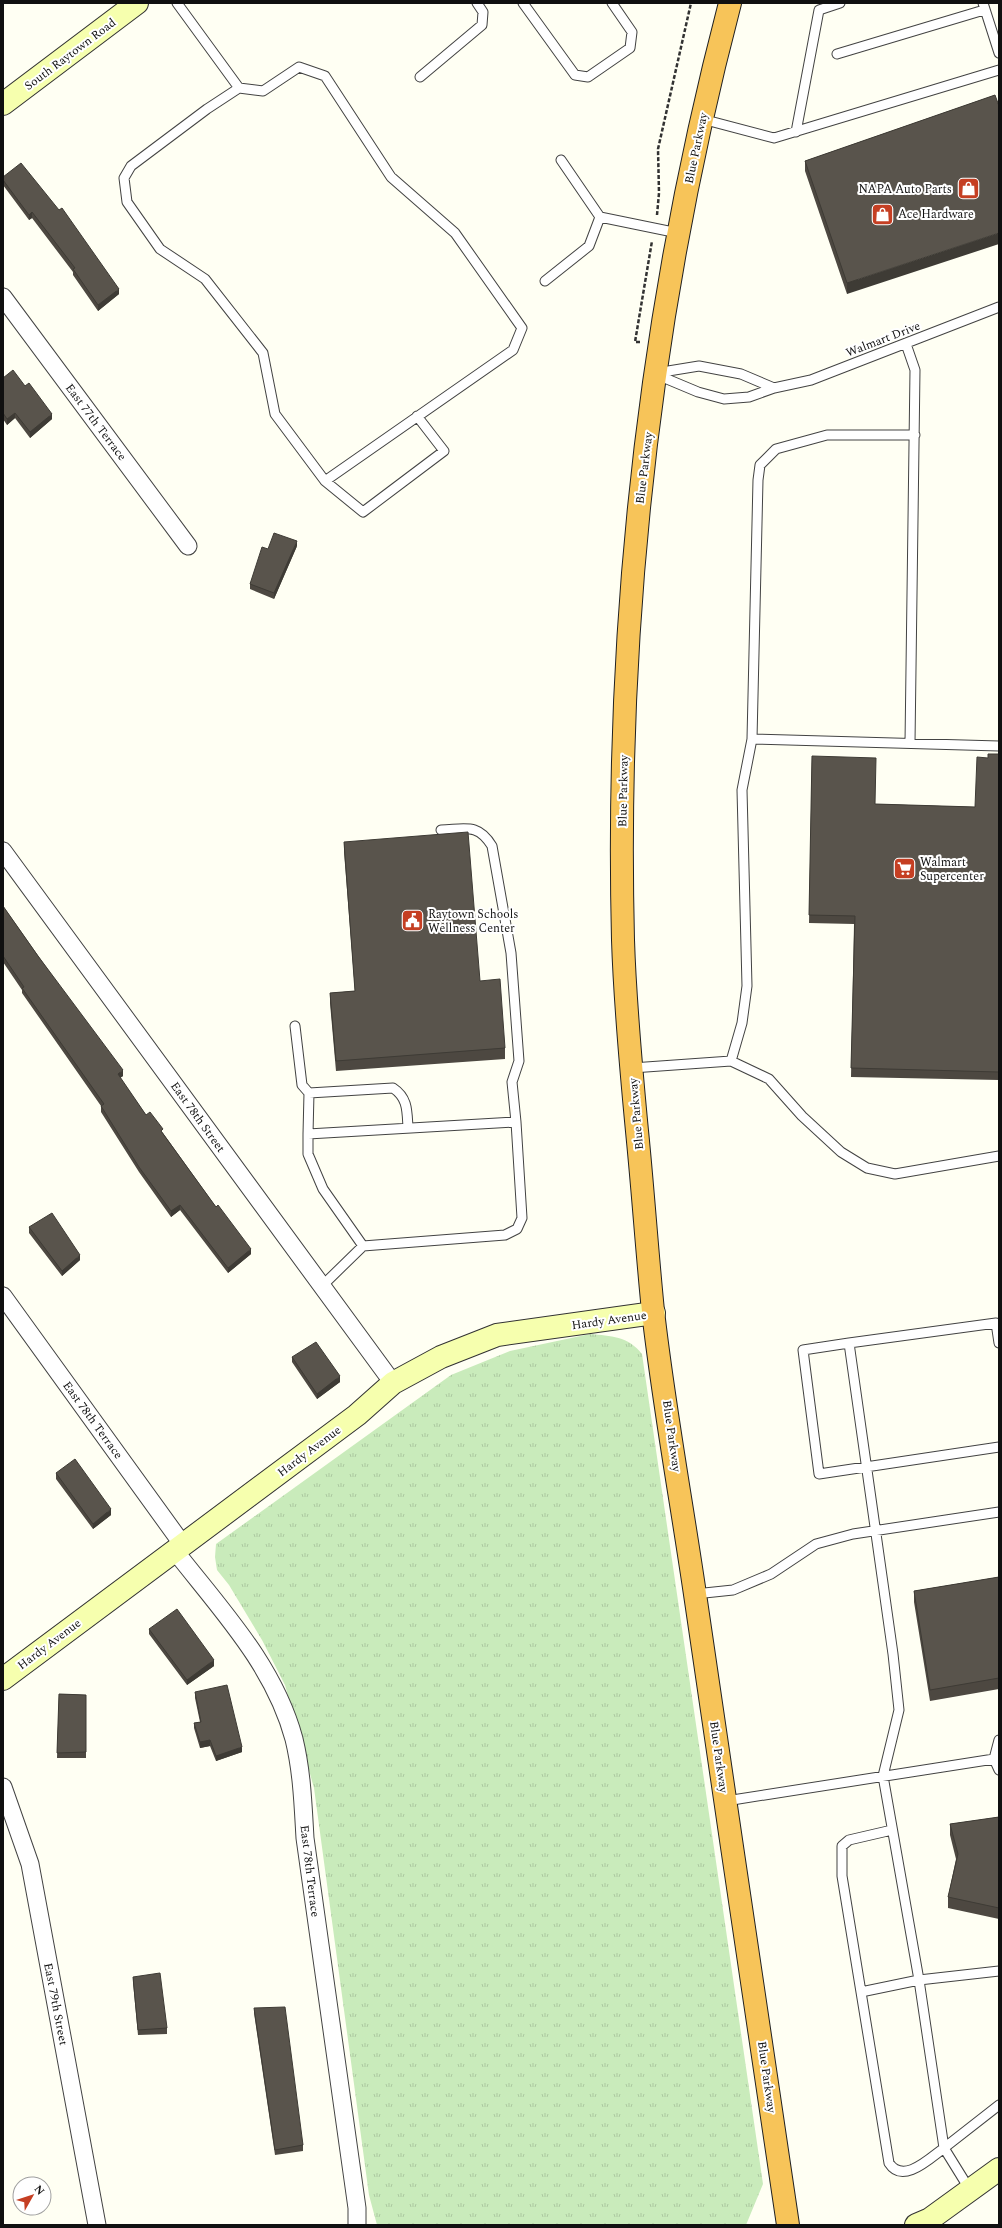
<svg xmlns="http://www.w3.org/2000/svg" width="1002" height="2228" font-family="Spectral,serif">
<style>
.grass{fill:url(#grass-tufts)}
.lines{fill:none;stroke-linecap:round;stroke-linejoin:round}
.lane-casing{stroke:#434343;stroke-width:11}
.street-casing{stroke:#434343;stroke-width:19}
.secondary-casing{stroke:#323232;stroke-width:24}
.highway-casing{stroke:#212121;stroke-width:24}
.path{stroke:#323232;stroke-width:2.5;stroke-dasharray:4 2;stroke-linecap:butt}
.lane{stroke:#fff;stroke-width:9}
.street{stroke:#fff;stroke-width:17}
.secondary{stroke:#f6ffae;stroke-width:22}
.highway{stroke:#f7c459;stroke-width:22}
.wall{fill:#4d4841}
.shaded-wall{fill:#3e3b35}
.building{fill:#59544c;stroke:#3e3b35}
.labels{text-anchor:middle;stroke-width:4;stroke-linejoin:round;paint-order:stroke}
.street-label{font-size:12px;fill:#101010;stroke:#fff}
.poi-label{font-size:12px;fill:#101010;stroke:#fff;text-anchor:start}
</style>
<defs>
<pattern id="grass-tufts" width="24" height="20" patternUnits="userSpaceOnUse"><rect width="24" height="20" fill="#c9ebbb"/><path d="M3 7l-1-3M5 7V3M7 7l1-3M15 17l-1-3M17 17v-4M19 17l1-3" fill="none" stroke="#acc8a0"/></pattern>
</defs>
<rect width="100%" height="100%" fill="#fffff3"/>
<path class="grass" d="M590,1334C611,1336 628,1336 642,1354L763,2184L746,2225H377L369,2195L314,1788L285,1685L262,1640L229,1585L217,1570L215,1557L216,1544L451,1375L510,1351Z"/>
<g class="lines">
<defs>
<path id="lane" d="M177,3L239,88L263,91L299,67L325,76L391,177L455,233L522,328L513,350L325,481
M523,3L575,75L588,77L630,48L632,32L612,3
M983,3L999,53
M837,54L984,10
M420,77L482,25L483,12L477,3
M239,88L207,109L131,166L124,178L127,202L160,249L205,279L263,353L275,414L325,481L363,512L444,451L417,416
M702,119L774,138L999,70
M796,132L819,10L840,3
M600,217L678,233
M545,281L589,246L600,217L561,160
M906,344L915,370L910,743
M656,373L699,366L741,374L774,388
M655,374L698,392L724,399L749,397L774,388L811,380L999,307
M752,739L999,746
M441,830C466,829 478,823 492,846L511,953L519,1061L512,1082L516,1122
M295,1026L302,1085L309,1093
M731,1061L769,1079L802,1116L841,1152L867,1168L895,1174L999,1156
M632,1068L731,1061L742,1023L747,986L742,790L752,739L758,480L760,465L776,449L827,435H915
M308,1134L309,1093L393,1088C408,1098 407,1111 408,1128
M322,1286L363,1246L323,1189L308,1154V1134L516,1122L522,1218L517,1229L505,1235L363,1246
M849,1343L803,1350L819,1474L999,1447
M999,1343L996,1323L849,1343L893,1654L899,1710L883,1776L919,1980L999,1971
M695,1594L733,1590L771,1574L816,1544L853,1534L999,1512
M999,1740L994,1759L999,1770
M726,1801L994,1759
M861,1992L919,1980L944,2148C930,2158 903,2185 889,2163L842,1876V1846L849,1840L892,1830
M970,2190L944,2148L999,2105"/>
<path id="street" d="M3,297L188,546
M3,851L393,1383
M3,1296L183,1545
M175,1551C221,1610 274,1665 294,1739C302,1772 303,1804 305,1838L357,2208V2225
M3,1787L30,1864L97,2225"/>
<path id="secondary" d="M3,104L137,3
M3,1679L357,1415L393,1383L441,1357L497,1335L654,1313
M916,2225L930,2219L999,2169"/>
<path id="highway" d="M730,3C650,308 615,625 623,940C625,1004 631,1068 637,1131C643,1191 647,1251 653,1311C664,1408 682,1504 696,1601C727,1809 756,2017 788,2225"/>
</defs>
<use href="#lane" class="lane-casing"/>
<use href="#street" class="street-casing"/>
<use href="#secondary" class="secondary-casing"/>
<use href="#highway" class="highway-casing"/>
<path class="path" d="M657,215L659,193L658,149L691,3
M640,342H635L652,241"/>
<use href="#lane" class="lane"/>
<use href="#street" class="street"/>
<use href="#secondary" class="secondary"/>
<use href="#highway" class="highway"/>
</g>
<path class="wall" d="M995,95L847,294L805,171V161Z
M3,177L119,294L98,311L73,275V272L32,218L29,220L3,185Z
M3,378L25,386L52,419L30,438L15,418L7,425L3,419Z
M297,546L274,599L250,589V584Z
M999,754V1080L851,1077L854,924L809,923L812,756L875,804L975,807L988,758Z
M344,842L480,981L505,1048V1059L336,1071L330,1003V993L355,991L344,852Z
M3,906L123,1076L120,1078L146,1115L163,1133L216,1207L251,1254L228,1273L180,1210L171,1217L139,1172L101,1112V1106L22,993V990L3,962Z
M29,1227L80,1260L62,1276L29,1233Z
M292,1357L340,1382L317,1399L292,1362Z
M56,1473L111,1515L93,1529L56,1479Z
M999,1577V1689L930,1701L914,1602V1591Z
M149,1629L214,1666L187,1685L149,1634Z
M195,1692L242,1752L216,1761L210,1746L200,1748L194,1728V1723L200,1722L195,1698Z
M59,1694L86,1695V1758H57Z
M999,1817V1919L948,1908V1897L956,1859L950,1835V1824Z
M133,1977L167,2028V2034L138,2035L133,1982Z
M254,2008L303,2145V2151L275,2155L254,2013Z"/>
<path class="shaded-wall" d="M32,212V218L29,220V215Z
M999,233V244L847,294V283Z
M119,289V294L98,311V305Z
M15,413V418L7,425V419Z
M52,414V419L30,438V432Z
M297,541V546L274,599V593Z
M123,1070V1076L118,1079V1074Z
M180,1205V1210L171,1217V1211Z
M251,1249V1254L228,1273V1268Z
M80,1255V1260L62,1276V1271Z
M340,1376V1382L317,1399V1394Z
M111,1509V1515L93,1529V1524Z
M214,1660V1666L187,1685V1680Z
M210,1740V1746L200,1748V1742Z
M242,1747V1752L216,1761V1756Z"/>
<path class="building" d="M995,95L999,106V233L847,283L805,161Z
M21,163L59,210L62,208L119,289L98,305L73,269L75,268L32,212L29,215L3,180V177Z
M13,370L25,386L29,383L52,414L30,432L15,413L7,419L3,413V378Z
M274,533L297,541L274,593L250,584L262,547L268,549Z
M988,754H999V1072L851,1068L855,916L809,915L812,756L876,758L875,804L975,807L977,757L988,758Z
M468,832L480,981L500,979L505,1048L336,1061L330,993L355,991L344,842Z
M3,906L38,956L123,1070L118,1074L146,1115L150,1112L163,1129L161,1131L216,1207L218,1205L251,1249L228,1268L180,1205L171,1211L139,1167L101,1106L104,1104L22,988L24,987L3,956Z
M52,1213L80,1255L62,1271L29,1227Z
M316,1342L340,1376L317,1394L292,1357Z
M75,1459L111,1509L93,1524L56,1473Z
M999,1577V1678L930,1690L914,1591Z
M177,1609L214,1660L187,1680L149,1629Z
M227,1685L242,1747L216,1756L210,1740L200,1742L194,1723L201,1722L195,1692Z
M59,1694L86,1695V1752L57,1753Z
M999,1817V1908L948,1897L958,1854L950,1824Z
M160,1973L167,2028L138,2030L133,1977Z
M285,2007L303,2145L275,2150L254,2008Z"/>
<defs>
<symbol id="shop-square" viewBox="-11 -11 22 22"><rect x="-9" y="-9" width="18" height="18" rx="4" fill="#c53f23" stroke="#fff"/><path d="M-5-2.5h2.3a2.7 3.5 0 0 1 5.4 0H5L5.5 6h-11ZM-1.5-2.5h3a1.5 2.3 0 0 0-3 0Z" fill="#fff"/></symbol>
<symbol id="supermarket-square" viewBox="-11 -11 22 22"><rect x="-9" y="-9" width="18" height="18" rx="4" fill="#c53f23" stroke="#fff"/><path d="M-6-5.5h2.5l.6 2H6L4.5 2H-2.5L-4.4-4H-6ZM-1.5 3.2a1.3 1.3 0 1 0 .1 0ZM3 3.2a1.3 1.3 0 1 0 .1 0Z" fill="#fff"/></symbol>
<symbol id="civic-square" viewBox="-11 -11 22 22"><rect x="-9" y="-9" width="18" height="18" rx="4" fill="#c53f23" stroke="#fff"/><path d="M-.6-6.5H3V-4.5H.6V-3L4-1V1h2V6H-6V1h2V-1L-.6-3ZM-1.2 2.5V6h2.4V2.5Z" fill="#fff"/></symbol>
</defs>
<g fill-rule="evenodd">
<use href="#shop-square" x="956" y="176" width="25" height="25"/>
<use href="#shop-square" x="870" y="202" width="25" height="25"/>
<use href="#supermarket-square" x="892" y="856" width="25" height="25"/>
<use href="#civic-square" x="400" y="908" width="25" height="25"/>
</g>
<g class="labels">
<g class="street-label">
<text transform="translate(70 54) rotate(-37)" y="4">South Raytown Road</text>
<text transform="translate(696 148) rotate(-78)" y="4">Blue Parkway</text>
<text transform="translate(883 339) rotate(-21)" y="4">Walmart Drive</text>
<text transform="translate(96 422) rotate(53)" y="4">East 77th Terrace</text>
<text transform="translate(644 468) rotate(-83)" y="4">Blue Parkway</text>
<text transform="translate(623 791) rotate(-89)" y="4">Blue Parkway</text>
<text transform="translate(636 1114) rotate(-95)" y="4">Blue Parkway</text>
<text transform="translate(198 1117) rotate(54)" y="4">East 78th Street</text>
<text transform="translate(609 1320) rotate(-8)" y="4">Hardy Avenue</text>
<text transform="translate(93 1420) rotate(54)" y="4">East 78th Terrace</text>
<text transform="translate(672 1436) rotate(82)" y="4">Blue Parkway</text>
<text transform="translate(309 1451) rotate(-37)" y="4">Hardy Avenue</text>
<text transform="translate(49 1644) rotate(-37)" y="4">Hardy Avenue</text>
<text transform="translate(719 1757) rotate(82)" y="4">Blue Parkway</text>
<text transform="translate(310 1871) rotate(83)" y="4">East 78th Terrace</text>
<text transform="translate(56 2004) rotate(79)" y="4">East 79th Street</text>
<text transform="translate(767 2077) rotate(82)" y="4">Blue Parkway</text>
</g>
<g class="poi-label">
<text x="952" y="193" text-anchor="end">NAPA Auto Parts</text>
<text x="898" y="218">Ace Hardware</text>
<text x="920" y="866">Walmart<tspan x="920" dy="14">Supercenter</tspan></text>
<text x="428" y="918">Raytown Schools<tspan x="428" dy="14">Wellness Center</tspan></text>
</g>
</g>
<rect width="1002" height="2228" fill="none" stroke="#101010" stroke-width="8"/>
<g transform="translate(32 2196) rotate(51)"><circle r="19" fill="#ffffff" stroke="#9f9f9f"/>
<path d="M0-3L7 15L0 10L-7 15Z" fill="#c53f23"/>
<text y="-6" font-size="11" font-weight="bold" text-anchor="middle" fill="#101010">N</text>
</g>
</svg>
